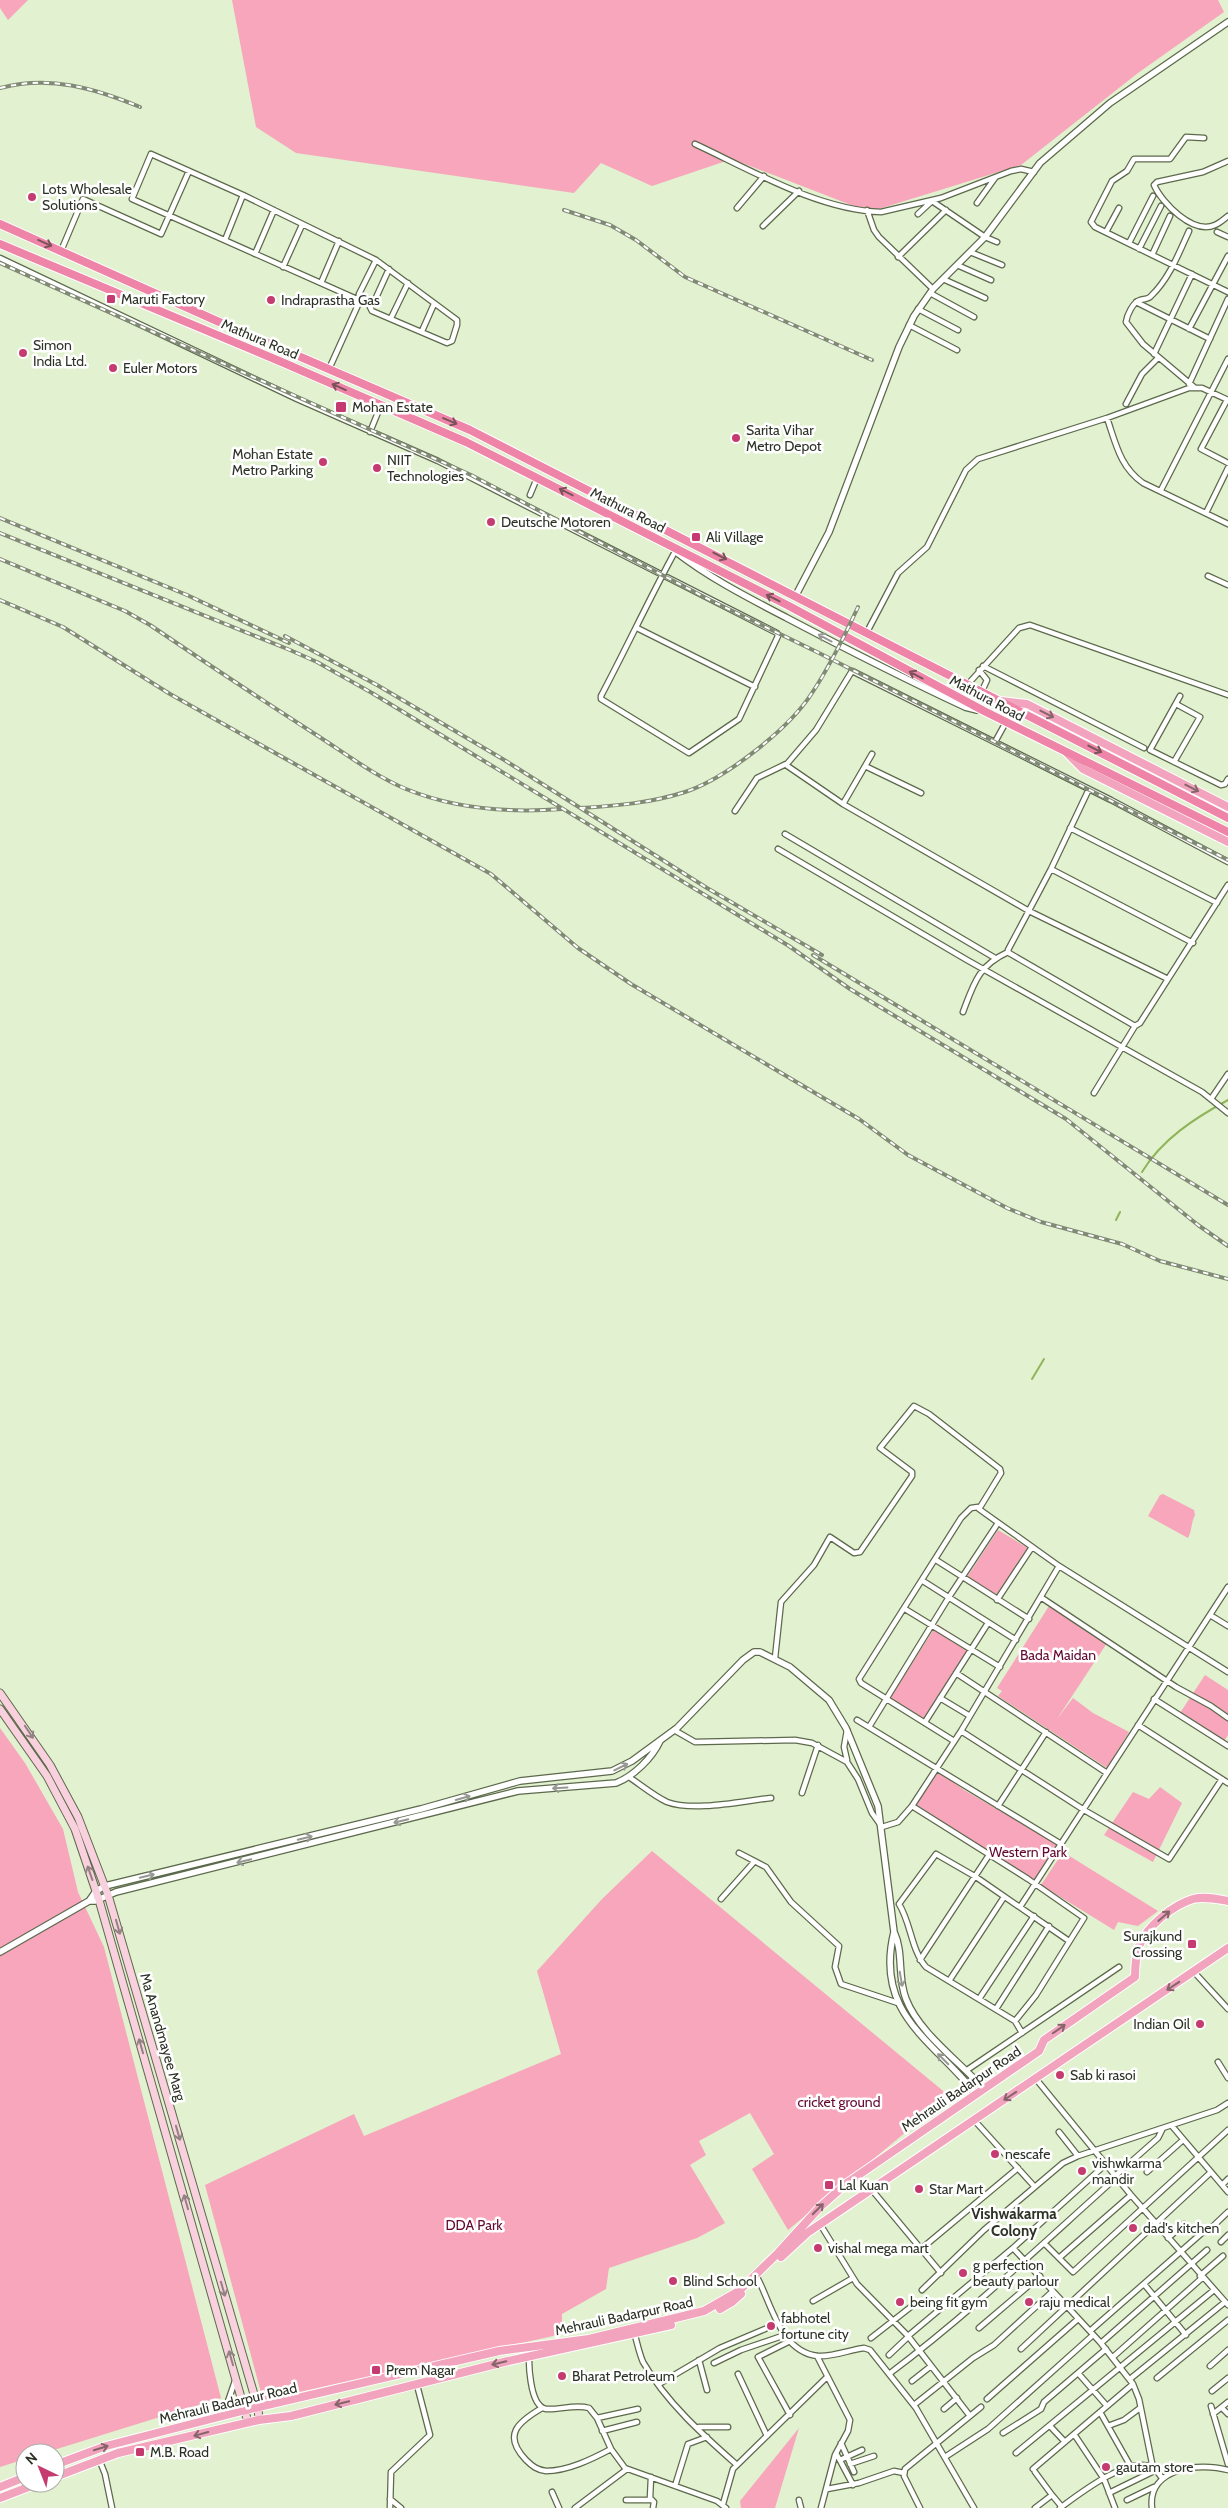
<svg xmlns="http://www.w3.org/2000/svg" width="1228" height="2508" font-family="Cabin,sans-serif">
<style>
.green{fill:#f7a6bc}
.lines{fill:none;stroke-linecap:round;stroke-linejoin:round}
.stream{stroke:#90b45a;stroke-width:2}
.minor-casing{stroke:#5d694c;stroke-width:7}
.tertiary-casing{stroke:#5d694c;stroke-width:8}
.secondary-casing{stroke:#5d694c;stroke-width:9}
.primary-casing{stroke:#fff;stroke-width:10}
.trunk-casing{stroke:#fff;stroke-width:10}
.minor{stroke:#fff;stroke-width:4.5}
.tertiary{stroke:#fff;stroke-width:5.5}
.secondary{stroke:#f9d1de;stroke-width:7}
.primary{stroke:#f2a3be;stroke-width:8}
.trunk{stroke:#ee84a8;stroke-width:8}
.rail-casing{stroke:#808a74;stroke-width:4}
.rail{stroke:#fff;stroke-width:2;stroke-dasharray:5.5;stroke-linecap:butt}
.oneway{stroke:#7a5359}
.oneway2{stroke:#969892}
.oneway3{stroke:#85656a}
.oneway4{stroke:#928282}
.poi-dot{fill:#c63b6f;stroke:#fff;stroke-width:2}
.labels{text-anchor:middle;stroke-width:5;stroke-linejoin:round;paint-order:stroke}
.poi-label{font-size:14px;fill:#2c3225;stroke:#fff;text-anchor:start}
.street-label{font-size:14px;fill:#2c3225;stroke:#fff}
.park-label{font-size:14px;fill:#630930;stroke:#fff}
.neighbourhood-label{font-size:15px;font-weight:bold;fill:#2c3225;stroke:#fff}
</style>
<rect width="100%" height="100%" fill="#e2f1cf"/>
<path class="green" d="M0,0H28L8,20L0,8Z
M232,0H1218L1224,12L1138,73L1021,165L869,212L732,159L652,186L601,163L574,193L296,153L256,127Z
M1163,1494L1194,1510L1195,1515C1191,1523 1192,1530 1188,1538L1148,1516L1160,1495Z
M998,1530L1031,1550L1000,1598L967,1577Z
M1049,1606L1107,1643L1057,1719L1073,1698L1093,1713L1129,1732L1107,1768L998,1696L1002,1691L997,1688Z
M937,1624L974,1649L928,1721L890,1698Z
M1205,1675L1228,1690V1735L1224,1741L1180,1713Z
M0,1728L25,1763L63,1829L78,1892L104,1947L221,2398L44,2453H25V2459L0,2467Z
M936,1770L964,1790L1059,1845L1035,1883L915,1805Z
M1160,1787L1182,1803L1153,1862L1104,1835L1133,1792L1149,1799Z
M652,1851L942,2090L948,2097L788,2230L752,2169L774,2154L750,2113L699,2141L706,2155L690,2165L725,2223L697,2238L609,2268L606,2289L562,2314V2334L263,2400L205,2185L354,2114L364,2136L561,2054L537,1971L602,1899Z
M1063,1852L1158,1911L1138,1926L1118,1922L1114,1930L1041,1885Z
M799,2428L775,2508H741L740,2501Z"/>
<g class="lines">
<path class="stream" d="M1142,1172C1162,1139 1195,1118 1228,1100
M1116,1220L1120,1212
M1032,1379L1044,1359"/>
<defs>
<path id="minor" d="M1204,138L1186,137L1170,159H1134L1127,171L1112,181L1091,222L1095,227L1228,292
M695,144C751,170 818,210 881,212L941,198L1011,171L1021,169L1034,172
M1228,161L1203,172L1157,182L1154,185C1162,203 1193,235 1215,225C1220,223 1224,219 1228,216
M977,203L995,178
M737,208L764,176
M867,210L874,230L879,237L933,289
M918,214L932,201L985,237L997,242
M763,226L799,191
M1189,231C1179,253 1169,279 1151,296C1148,300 1145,298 1140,300C1133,302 1127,315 1126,322L1143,344L1194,387
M1106,232L1119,208
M1217,232L1228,237
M225,240L243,195
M1129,243L1153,196
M1139,249L1161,206
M61,251L83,199L161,234L189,171
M970,252L1002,265
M255,254L274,210
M1152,255L1170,216
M898,257L946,210
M0,258L297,399L438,461L777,633L778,636L739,719L689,753L601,699V696C627,647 650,597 677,548
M957,265L991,280
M283,267L302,225
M943,279L985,298
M321,283L339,241
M930,293L974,317
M359,294L374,302L370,307L372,311L447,343L452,341L457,325V320L376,260
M374,302L389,269
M1136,302L1210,339
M918,309L958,330
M391,318L408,283
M909,325L957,350
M1189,329L1228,256
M422,331L434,304
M1154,354L1192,274
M329,369L358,305L359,294L376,260L243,195L151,154L132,199L359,300
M1189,384L1228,299
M1227,400L1201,449L1228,463
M1126,404L1142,374L1158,358
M1107,418C1116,444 1120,467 1143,483L1228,524
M370,432L381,405
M1161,490L1228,359
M530,495L537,478
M1206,513L1228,468
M1208,576L1228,585
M637,628L755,687
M867,632L898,573L927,547L966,470L978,459L1107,418L1189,388H1202L1228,400
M983,666L1144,748
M979,670L987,680L982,691
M968,684L1019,628L1030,625L1228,695
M1180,696L1150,750L1221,785L1225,784L1228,779
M995,742L1006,722
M872,754L843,804L1029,911L1168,979
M1174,762L1200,717L1176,704
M865,766L921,793
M1089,789L1051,869L1008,950L1009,953L1135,1026L1140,1023L1228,885
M843,804L786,765L816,730L852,671L1111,800L1228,862
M735,811L757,778L786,764
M1070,828L1217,903
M785,834L995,958
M778,849L967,960L1202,1092L1228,1113
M1051,869L1193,943
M963,1012C974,983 978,966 1008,952
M1094,1093L1135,1026
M1211,1099L1228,1074
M936,1560L1029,1619
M1059,1566L1228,1672
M923,1581L1016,1640
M1042,1598L1176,1687L1211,1706L1228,1718
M997,1600L1032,1547
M905,1609L1000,1667
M1210,1615L1228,1626
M775,1658L781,1602L814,1565L830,1537L854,1553L860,1552L912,1476V1472L880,1448L914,1406L929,1414L1000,1469L1001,1473L979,1509L1059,1566L961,1731L912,1806L1028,1879L1084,1918L1036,1995L1015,2021L926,1967C911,1950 911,1923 899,1904L936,1854L976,1877L1069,1941
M956,1673L1107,1773
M940,1698L970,1716
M1154,1699L1228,1746
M857,1720L1061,1844
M925,1722L988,1623
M1138,1725L1228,1783
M869,1727L949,1597L998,1523
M674,1730L695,1742L795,1740L812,1743L847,1762L858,1779L872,1813L882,1827L898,1822L912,1806
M847,1730L844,1747L847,1760
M961,1731L1084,1810L1169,1859L1222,1779
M954,1741L861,1683L859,1679L961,1518L971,1508L978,1507
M629,1777C641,1785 654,1796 667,1802C694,1812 742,1801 771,1798
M802,1793L818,1745
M998,1806L1046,1732
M739,1853L766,1867L791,1902L839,1946L835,1967L841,1984L898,2003
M721,1899L754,1862
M1020,1907L1228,1587
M920,1960L989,1855
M1194,1972L1228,2009
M949,1981L1004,1897
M979,1999L1034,1916
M996,2009L1049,1926
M1015,2021L1022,2033
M1218,2062L1228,2078
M967,2070L1119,1967
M1036,2079L1131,2195L1228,2305
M974,2120L1034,2186
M1172,2126L1228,2192
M1059,2132L1078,2156
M1147,2172L1183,2140
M1115,2176L1158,2138L1162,2130
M1222,2185L1228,2179
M872,2190L941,2273
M820,2224L857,2284L908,2336L970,2416
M1208,2231L1228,2212
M1168,2238L1184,2224
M1221,2242L1228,2235
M1044,2243L1073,2272L1228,2130
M1013,2248L1100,2342L1133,2384L1139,2399L1153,2468L1152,2472L1109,2493
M921,2249L1018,2168
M1059,2258L1131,2195
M1200,2276L1223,2256
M758,2279C772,2306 781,2352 818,2356C833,2357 849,2350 864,2348L870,2350L916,2408L974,2508
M1144,2284L1186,2335
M922,2290L984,2230L1063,2163L1078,2156L1217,2110L1228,2103
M813,2301L853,2278
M979,2328L1040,2276
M1090,2331L1203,2232
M634,2332C637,2342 639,2353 643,2362C666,2402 703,2435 737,2465
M908,2336L1013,2248L1106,2164
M871,2338L912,2306
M1101,2343L1207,2250
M530,2348C528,2360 529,2406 546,2409C560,2410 575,2404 589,2408L597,2418L611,2449L625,2468L717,2501L726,2508
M1021,2349L1210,2173
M889,2355L908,2337
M817,2356L850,2420L848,2431L835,2455L821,2508
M1113,2357L1202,2278
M699,2360L707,2390
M714,2363L741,2350L785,2335
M1210,2366L1228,2350
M1078,2373L1107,2406
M738,2374L767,2436
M889,2374C969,2314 1042,2244 1117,2177
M1157,2378L1228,2320
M1130,2379L1225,2302
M912,2381L931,2366
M659,2384L720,2348L765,2329
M1212,2391L1228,2378
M987,2399L1078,2319
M914,2405L973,2358L994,2345L1053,2291
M1211,2406L1228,2464
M542,2408C518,2422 502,2435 526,2460C532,2466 537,2470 546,2471C568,2471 592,2459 611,2449
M1222,2408L1228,2414
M944,2409L957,2398
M1100,2412L1131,2467
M1213,2414L1228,2402
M790,2415L758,2357L790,2341
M223,2416L236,2378
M597,2418L638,2409
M1050,2426L1065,2442
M1108,2426L1124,2420L1140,2408
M699,2427H728
M602,2431L637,2422
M1003,2433L1041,2409L1044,2402L1106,2349
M1074,2434L1104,2479L1115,2508
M841,2443L854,2472
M836,2453L853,2485
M1016,2453L1214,2290
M945,2457L988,2429L1093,2335
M99,2459L105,2474L112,2508
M840,2460L862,2450
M850,2464L874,2456
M1033,2469L1133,2384
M1035,2472L1052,2495L1035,2508
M651,2477L650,2498L654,2502L653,2508
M675,2486L688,2444L707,2437
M827,2489L859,2483L894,2471L904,2473
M552,2492L559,2508
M1052,2495L1062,2507
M390,2499L401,2508
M626,2500H652
M799,2500L801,2508
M1127,2500L1154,2487
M723,2504L733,2469L827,2377
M390,2508L391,2472L430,2435L417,2385
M575,2508L627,2469
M920,2508L904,2476L905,2469L981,2407
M1060,2508C1079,2494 1128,2456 1151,2467C1156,2469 1159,2474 1162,2478
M1152,2508C1147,2468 1199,2462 1228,2470"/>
<path id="tertiary" d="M676,552C711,579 749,598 787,618C846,649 905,679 965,707L977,710
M796,595L829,532L899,347L914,316L933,289L985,237L1040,163L1110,103L1228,22
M89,1901L96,1891L105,1886L421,1809L520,1781L612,1771L632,1761L677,1728L743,1660L754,1652H760L790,1667L829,1700L846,1728L878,1806L894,1932C904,1953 897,1977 906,1999C919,2033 960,2062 984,2089
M894,1932C874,2014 933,2040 976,2094
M0,1952L89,1901H95L116,1892L518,1791L616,1783C634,1776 652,1758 660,1741"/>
<path id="secondary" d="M0,1693L50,1765L78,1817L108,1895L258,2408L259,2420
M0,1709L47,1776L75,1829L99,1900L248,2422"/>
<path id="primary" d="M1001,701L1027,704L1228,807
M1068,754L1083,769L1228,842
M781,2257L807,2233L1228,1948
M720,2309L732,2302L741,2294
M55,2465L106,2446L246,2410L499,2351L589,2339L704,2311L739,2291L778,2253L820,2207L847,2183L1039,2051L1044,2040L1135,1977C1135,1967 1136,1956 1139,1946C1147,1926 1173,1905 1193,1899C1204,1896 1217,1899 1228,1901
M55,2477L118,2453L259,2420L291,2416L508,2361L671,2325
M0,2487L25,2477
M0,2498L39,2483"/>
<path id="trunk" d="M0,224L217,321L470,430L1228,818
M0,244L284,363L466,442L789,606L984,711L1228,832"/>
</defs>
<use href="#minor" class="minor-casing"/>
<use href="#tertiary" class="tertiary-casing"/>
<use href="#secondary" class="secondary-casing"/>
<use href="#primary" class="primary-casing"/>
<use href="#trunk" class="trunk-casing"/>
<use href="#minor" class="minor"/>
<use href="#tertiary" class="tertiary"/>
<use href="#secondary" class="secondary"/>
<use href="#primary" class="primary"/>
<use href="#trunk" class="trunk"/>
<defs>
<path id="rail" d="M0,88C50,75 94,88 140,107
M564,210L610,225L636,240L685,277L872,360
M0,263L471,475L710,600L819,653L1228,860
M0,518L187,595L289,643
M0,533L290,650L317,662L372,693L789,946L850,989L1066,1119L1198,1225L1228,1246
M0,559L125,611L150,625C206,663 262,700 318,736C346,754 375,776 406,789C455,809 510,813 562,809
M0,600L63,627L170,694L491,874L578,948L631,984L859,1119L908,1155L1007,1208L1041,1222L1122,1244L1160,1261L1228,1279
M285,636L377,685L506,761L707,888L822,955
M580,808C615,806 651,803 685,792C725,779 789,729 812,693C830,666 844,637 858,607
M813,955L1228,1205"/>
</defs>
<use href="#rail" class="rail-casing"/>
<use href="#rail" class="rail"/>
</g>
<defs><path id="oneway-shaft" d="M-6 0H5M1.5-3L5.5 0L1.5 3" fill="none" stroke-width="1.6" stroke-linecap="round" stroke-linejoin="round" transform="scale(1.25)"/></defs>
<g class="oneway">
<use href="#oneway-shaft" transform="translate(45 243) rotate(24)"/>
<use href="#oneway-shaft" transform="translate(339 387) rotate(-156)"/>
<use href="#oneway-shaft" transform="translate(450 421) rotate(23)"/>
<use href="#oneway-shaft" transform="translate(566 492) rotate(-153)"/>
<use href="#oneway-shaft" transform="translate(720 556) rotate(27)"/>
<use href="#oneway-shaft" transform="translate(773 598) rotate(-153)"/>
<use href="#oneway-shaft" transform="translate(916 675) rotate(-152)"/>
<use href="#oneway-shaft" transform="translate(1095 749) rotate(27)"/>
</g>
<g class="oneway2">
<use href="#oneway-shaft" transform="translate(825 638) rotate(-152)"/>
<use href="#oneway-shaft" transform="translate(621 1767) rotate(-26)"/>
<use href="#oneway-shaft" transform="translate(560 1788) rotate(177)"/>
<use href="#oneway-shaft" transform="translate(463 1798) rotate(-16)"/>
<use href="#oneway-shaft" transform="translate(401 1821) rotate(166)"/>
<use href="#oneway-shaft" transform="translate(305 1838) rotate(-14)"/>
<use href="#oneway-shaft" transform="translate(244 1861) rotate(166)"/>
<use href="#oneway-shaft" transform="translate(147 1876) rotate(-13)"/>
<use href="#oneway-shaft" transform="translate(901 1979) rotate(80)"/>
<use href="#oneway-shaft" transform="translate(943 2059) rotate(-135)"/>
</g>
<g class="oneway3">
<use href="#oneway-shaft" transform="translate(1047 714) rotate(27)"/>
<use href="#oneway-shaft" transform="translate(1192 788) rotate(27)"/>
<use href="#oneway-shaft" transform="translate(1164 1916) rotate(-41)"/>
<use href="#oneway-shaft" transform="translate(1173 1986) rotate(146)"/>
<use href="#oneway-shaft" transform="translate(1059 2029) rotate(-35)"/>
<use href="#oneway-shaft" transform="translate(1010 2096) rotate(146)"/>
<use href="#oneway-shaft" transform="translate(818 2209) rotate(-45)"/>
<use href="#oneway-shaft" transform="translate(499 2363) rotate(166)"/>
<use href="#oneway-shaft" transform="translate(342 2403) rotate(166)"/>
<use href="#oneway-shaft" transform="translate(201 2434) rotate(165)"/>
<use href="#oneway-shaft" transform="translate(101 2448) rotate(-17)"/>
</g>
<g class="oneway4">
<use href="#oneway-shaft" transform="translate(29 1732) rotate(56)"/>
<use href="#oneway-shaft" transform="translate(90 1873) rotate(-109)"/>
<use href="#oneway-shaft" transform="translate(118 1927) rotate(74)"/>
<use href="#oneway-shaft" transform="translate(141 2046) rotate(-106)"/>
<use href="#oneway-shaft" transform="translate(178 2133) rotate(74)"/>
<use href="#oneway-shaft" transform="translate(186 2202) rotate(-106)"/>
<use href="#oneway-shaft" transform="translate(223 2289) rotate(74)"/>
<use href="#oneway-shaft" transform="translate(231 2358) rotate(-106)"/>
</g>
<g class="poi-dot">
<circle cx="32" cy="197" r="5"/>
<rect x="106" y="294" width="10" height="10" rx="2.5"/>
<circle cx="271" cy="300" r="5"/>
<circle cx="23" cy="353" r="5"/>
<circle cx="113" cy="368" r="5"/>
<rect x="335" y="401" width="12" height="12" rx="2.5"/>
<circle cx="736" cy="438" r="5"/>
<circle cx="323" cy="462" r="5"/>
<circle cx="377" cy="468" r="5"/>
<circle cx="491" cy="522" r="5"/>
<rect x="691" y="532" width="10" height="10" rx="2.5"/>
<rect x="1187" y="1939" width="10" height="10" rx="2.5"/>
<circle cx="1200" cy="2024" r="5"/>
<circle cx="1060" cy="2075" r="5"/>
<circle cx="995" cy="2154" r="5"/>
<circle cx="1082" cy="2171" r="5"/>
<rect x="824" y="2180" width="10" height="10" rx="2.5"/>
<circle cx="919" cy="2189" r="5"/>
<circle cx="1133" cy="2228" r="5"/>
<circle cx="818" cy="2248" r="5"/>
<circle cx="963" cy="2273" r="5"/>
<circle cx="673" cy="2281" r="5"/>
<circle cx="900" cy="2302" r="5"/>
<circle cx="1029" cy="2302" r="5"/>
<circle cx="771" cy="2326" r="5"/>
<rect x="371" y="2365" width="10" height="10" rx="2.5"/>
<circle cx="562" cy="2376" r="5"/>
<rect x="135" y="2447" width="10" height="10" rx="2.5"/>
<circle cx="1106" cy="2467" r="5"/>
</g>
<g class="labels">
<g class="poi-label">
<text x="42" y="194">Lots Wholesale<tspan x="42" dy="16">Solutions</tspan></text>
<text x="121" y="304">Maruti Factory</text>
<text x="281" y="305">Indraprastha Gas</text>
<text x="33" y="350">Simon<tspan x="33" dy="16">India Ltd.</tspan></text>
<text x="123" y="373">Euler Motors</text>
<text x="352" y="412">Mohan Estate</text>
<text x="746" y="435">Sarita Vihar<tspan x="746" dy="16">Metro Depot</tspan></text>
<text x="313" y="459" text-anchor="end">Mohan Estate<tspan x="313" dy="16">Metro Parking</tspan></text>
<text x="387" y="465">NIIT<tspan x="387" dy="16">Technologies</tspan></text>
<text x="501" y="527">Deutsche Motoren</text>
<text x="706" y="542">Ali Village</text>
<text x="1182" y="1941" text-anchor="end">Surajkund<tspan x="1182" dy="16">Crossing</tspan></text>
<text x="1190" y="2029" text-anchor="end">Indian Oil</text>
<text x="1070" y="2080">Sab ki rasoi</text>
<text x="1005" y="2159">nescafe</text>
<text x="1092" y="2168">vishwkarma<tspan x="1092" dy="16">mandir</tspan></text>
<text x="839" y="2190">Lal Kuan</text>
<text x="929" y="2194">Star Mart</text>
<text x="1143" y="2233">dad's kitchen</text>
<text x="828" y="2253">vishal mega mart</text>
<text x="973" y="2270">g perfection<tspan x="973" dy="16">beauty parlour</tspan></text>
<text x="683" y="2286">Blind School</text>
<text x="910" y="2307">being fit gym</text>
<text x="1039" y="2307">raju medical</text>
<text x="781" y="2323">fabhotel<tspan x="781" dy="16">fortune city</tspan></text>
<text x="386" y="2375">Prem Nagar</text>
<text x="572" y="2381">Bharat Petroleum</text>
<text x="150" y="2457">M.B. Road</text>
<text x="1116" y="2472">gautam store</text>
</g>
<g class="street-label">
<text transform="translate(260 339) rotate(23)" y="5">Mathura Road</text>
<text transform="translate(628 510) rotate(27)" y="5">Mathura Road</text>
<text transform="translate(987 698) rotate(28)" y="5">Mathura Road</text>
<text transform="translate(163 2037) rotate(74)" y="5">Ma Anandmayee Marg</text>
<text transform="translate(961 2089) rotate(-34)" y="5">Mehrauli Badarpur Road</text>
<text transform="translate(624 2316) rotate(-12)" y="5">Mehrauli Badarpur Road</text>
<text transform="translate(228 2403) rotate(-13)" y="5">Mehrauli Badarpur Road</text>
</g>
<g class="park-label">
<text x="1058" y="1660">Bada Maidan</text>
<text x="1028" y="1857">Western Park</text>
<text x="839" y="2107">cricket ground</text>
<text x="474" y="2230">DDA Park</text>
</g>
<g class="neighbourhood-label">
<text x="1014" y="2219">Vishwakarma<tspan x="1014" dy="17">Colony</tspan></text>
</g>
</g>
<g transform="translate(40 2468) rotate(317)"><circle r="24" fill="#ffffff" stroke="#abada8"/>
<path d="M0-4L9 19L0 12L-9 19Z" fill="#c63b6f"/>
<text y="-8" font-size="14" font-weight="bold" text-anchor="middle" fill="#2c3225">N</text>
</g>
</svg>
